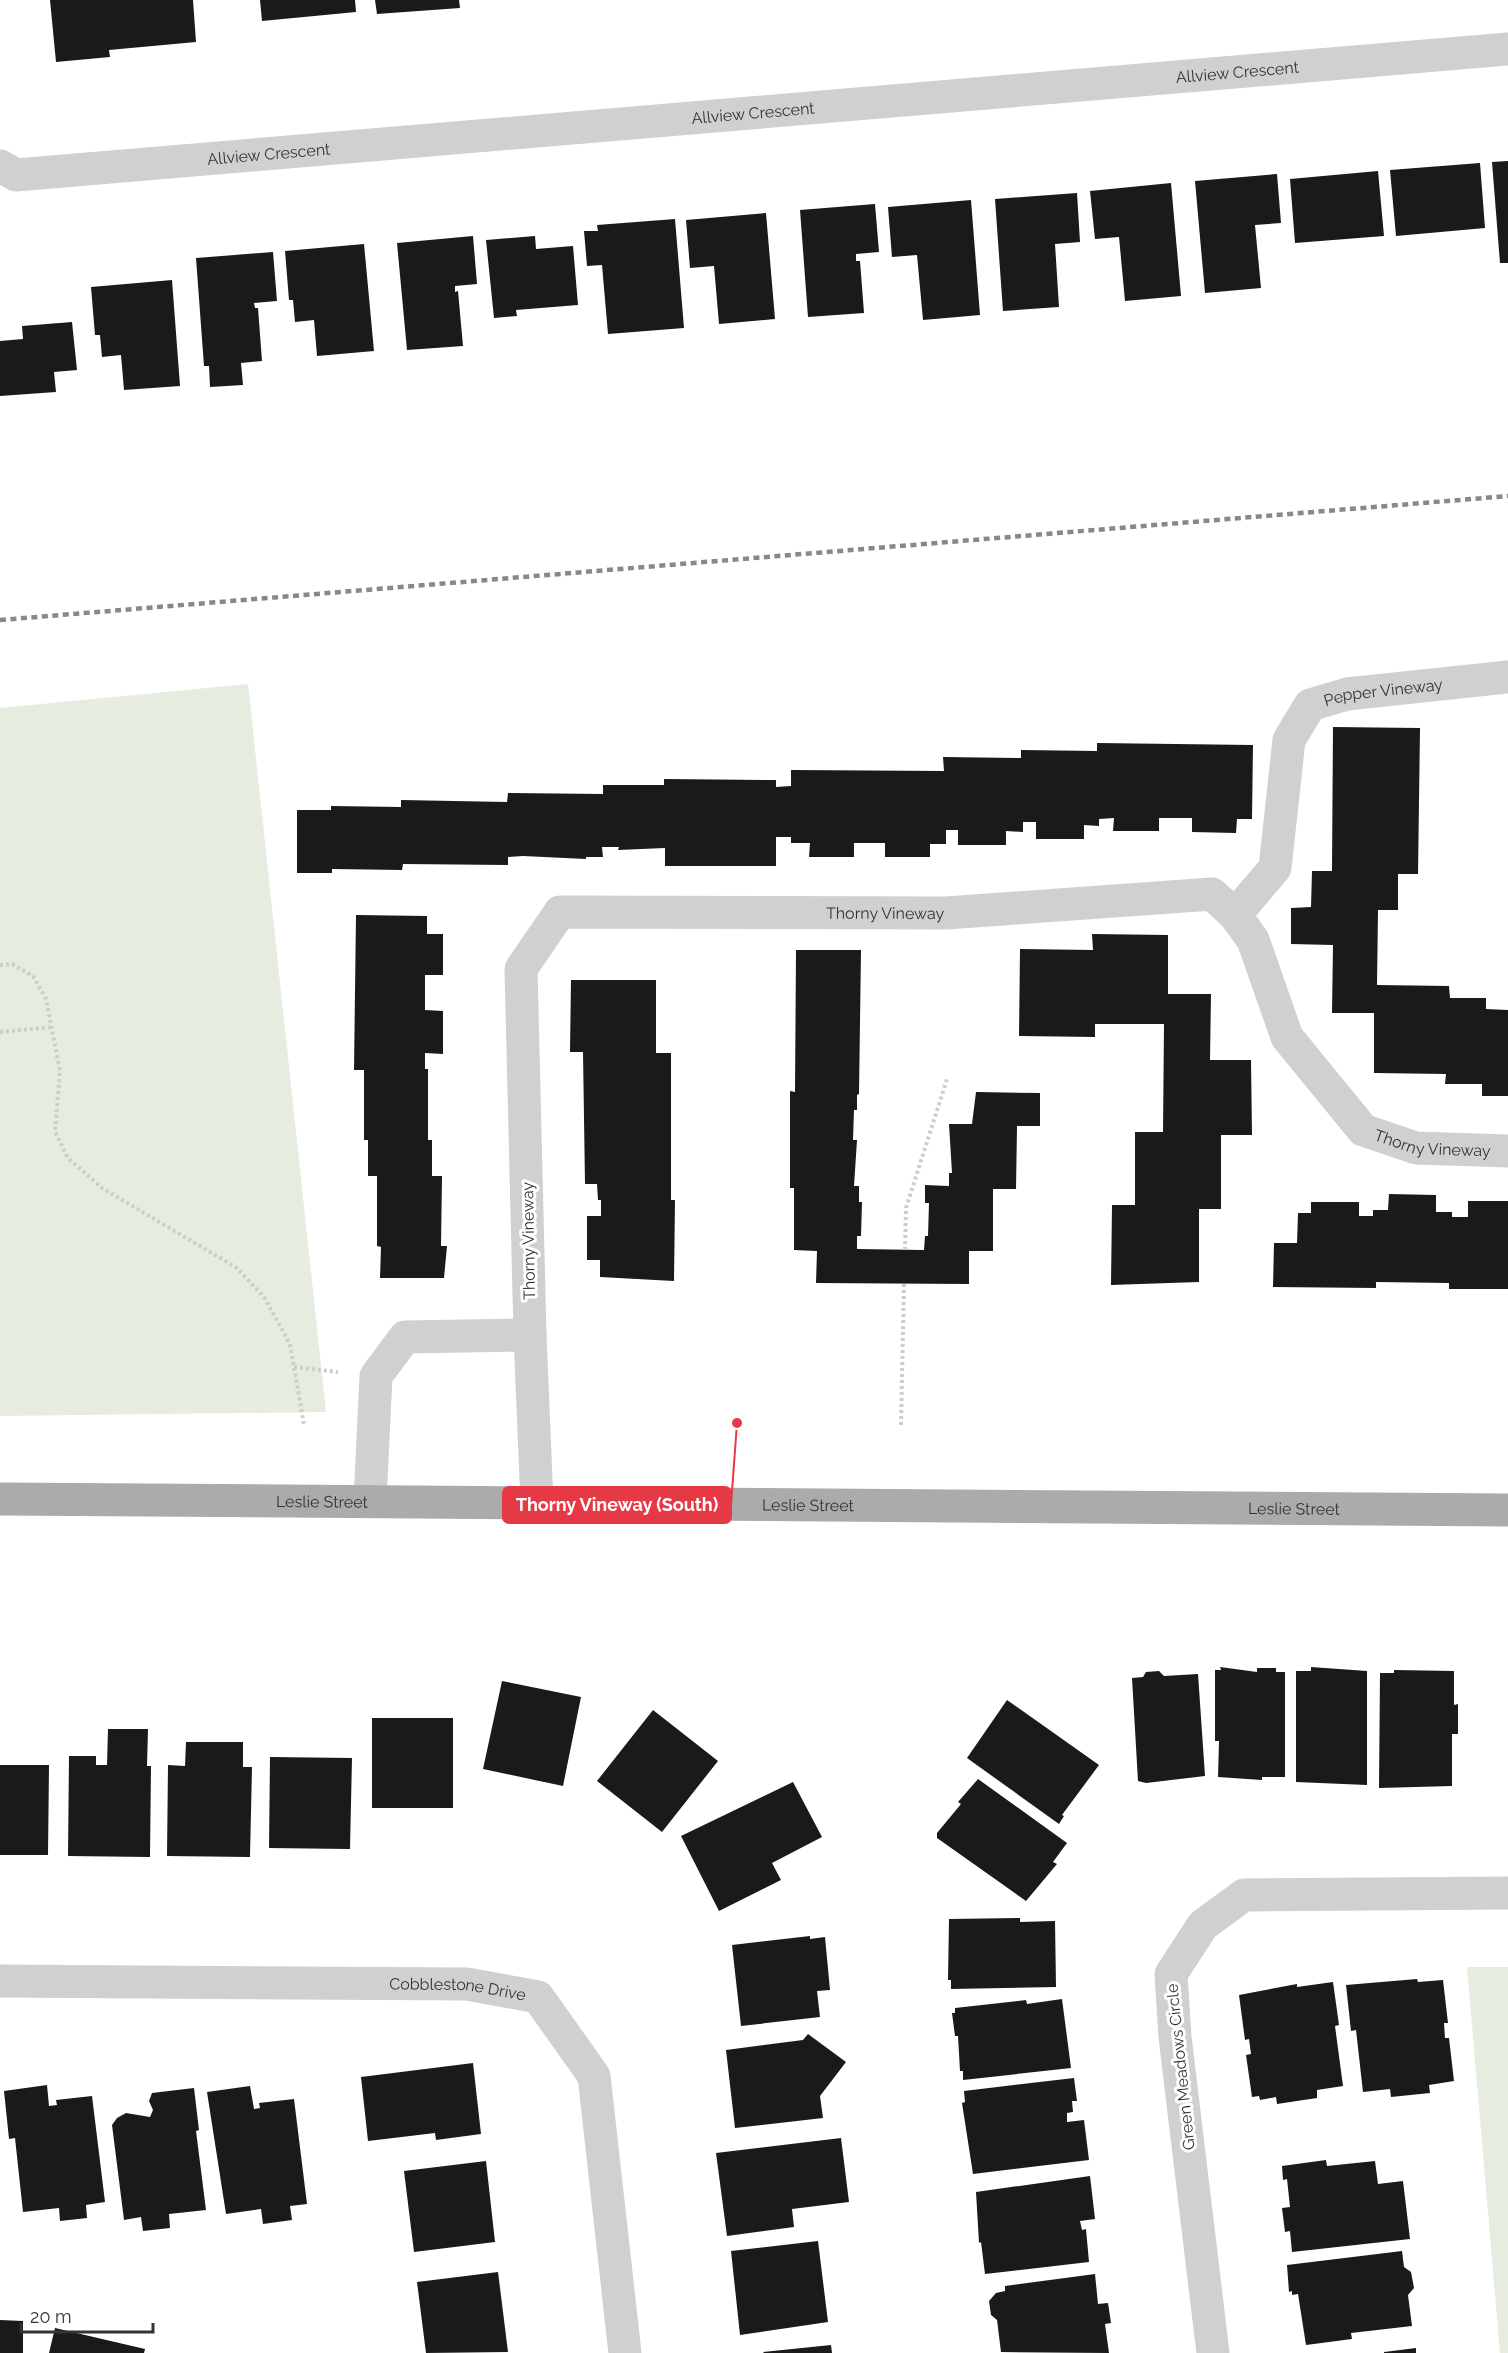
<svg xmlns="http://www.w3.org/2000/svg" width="1508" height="2353" font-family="Raleway,sans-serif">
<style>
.green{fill:#e6ecdf}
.building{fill:#1a1a1a}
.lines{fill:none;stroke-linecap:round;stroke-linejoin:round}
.path{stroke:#cdcdcd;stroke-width:4;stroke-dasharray:3 3;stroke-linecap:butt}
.minor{stroke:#d0d0d0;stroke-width:33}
.major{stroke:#ababab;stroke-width:33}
.rail{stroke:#888;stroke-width:4.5;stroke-dasharray:6 4.5;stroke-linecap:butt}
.labels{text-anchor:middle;stroke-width:6;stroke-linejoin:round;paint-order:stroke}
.street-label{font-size:16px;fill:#333;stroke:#fff}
.leader{fill:none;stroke:#e63946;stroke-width:2}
.callout-dot{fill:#e63946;stroke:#fff;stroke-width:2}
.callout{fill:#e63946;stroke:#e63946;stroke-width:2}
.callout-label{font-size:18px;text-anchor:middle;font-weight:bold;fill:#fff}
</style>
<rect width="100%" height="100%" fill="#fff"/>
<path class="green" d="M248,684L326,1412L0,1416V708Z
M1467,1967H1508V2353H1500Z"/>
<path class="building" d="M50,0H193L196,42L109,50L110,57L56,62Z
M260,0H355L356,12L262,21Z
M375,0H459L460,8L377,14Z
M1508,161V263H1500L1492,162Z
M1480,163L1485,228L1396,236L1390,170Z
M1378,171L1384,236L1295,243L1290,179Z
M1277,174L1281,223L1255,225L1261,288L1205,293L1195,181Z
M1171,183L1181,296L1125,301L1119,237L1095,239L1090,191Z
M1077,193L1080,242L1055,244L1059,307L1003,311L995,199Z
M971,200L980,315L923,320L917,255L892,257L888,207Z
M875,204L879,252L856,254V261H860L864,313L808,317L800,210Z
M766,213L775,319L719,324L714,266L690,268L686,220Z
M675,219L684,328L608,334L602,265L587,266L584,231H598L597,225Z
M473,236L477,284L455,286V292L458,291L463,346L407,350L397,243Z
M535,236L536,249L573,246L578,305L516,310L517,316L494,318L486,240Z
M364,244L374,351L317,356L314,320L295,322L293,300H289L285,251Z
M273,252L277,301L254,303L255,308H258L262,361L241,363L243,385L210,387L209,366H204L196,258Z
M172,280L180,386L124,390L121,355L102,357L100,335H95L91,287Z
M72,322L77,370L54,372L56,392L0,396V341L23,339L22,326Z
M1333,727L1420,728L1418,874H1398V910H1378L1377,985L1449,986L1450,998H1486V1009L1508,1010V1096H1482V1084H1445L1446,1074L1374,1073V1013H1332L1333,945L1291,944V908L1311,907L1312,871H1332Z
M1097,743L1253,745L1252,819H1237L1236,833L1192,832V818H1159V831H1113L1114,818L1099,819V826L1084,825V839H1036V822H1023V832L1006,831V845H958V830H946V844H930V857H885V843H854V857H809L810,843H791V837H776V866H665V848L618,850L619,847H602L603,857H586V859L523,856L508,857V865L403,864L402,870L332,869V873H297V810H331V806L401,807V800L507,802L508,793L603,794V785H664V779L776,780V787L791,786V770L944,771L943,757L1021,758V750L1097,751Z
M356,915L427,916V934H443V975H425V1010L443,1011V1054L425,1053V1069H428V1140H432V1176H442L441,1246H447L444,1278H380L381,1247L377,1246V1176H368V1140H364V1070H354Z
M1092,934L1168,935V994H1211L1210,1060H1251L1252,1135H1221V1209H1199V1282L1111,1285L1112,1205H1135V1132H1163L1164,1024H1095V1037L1019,1036L1020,949L1093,950Z
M796,950H861L859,1094L857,1095V1110H854L853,1140H857L854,1186H859V1202H862L861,1236H857V1249L924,1250L925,1236H928L929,1203H925V1185L949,1186V1173H952L949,1124H972L976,1092L1040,1093V1126H1017L1016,1189H993V1251H969V1284L816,1283L817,1251L794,1250V1188H790V1091L795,1092Z
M571,980H656V1053H671V1200H675L674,1281L600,1277V1260H587V1216H601V1200H598L597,1184H585L583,1052H570Z
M1389,1194L1436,1195V1212H1452V1217H1468V1201H1508V1289H1449V1283L1376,1282V1288L1273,1287L1274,1243H1297L1298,1213H1311V1202H1359V1216H1373V1210H1388Z
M1220,1667L1257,1672V1668H1276V1672H1285V1777H1262V1780L1218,1777L1219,1741H1215V1670H1221Z
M1311,1667L1367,1671V1785L1296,1782V1671H1311Z
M1394,1670L1454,1671V1705L1458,1704V1734H1452V1786L1379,1788L1380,1673H1394Z
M1159,1671L1164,1676L1198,1674L1205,1776L1146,1783L1138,1781L1132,1678L1143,1677L1146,1672Z
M502,1681L581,1697L563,1786L483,1769Z
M1007,1700L1099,1765L1062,1815L1064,1816L1059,1824L967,1758Z
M653,1710L718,1761L662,1832L597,1781Z
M372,1718H453V1808H372Z
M108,1729H148L147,1766H151L150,1857L68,1856L69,1756H96V1765H107Z
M186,1742H243V1767H252L250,1857L167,1856L168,1765L185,1766Z
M270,1757L352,1758L350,1849L269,1848Z
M0,1765H49L48,1855H0Z
M978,1779L1067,1843L1053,1862L1057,1864L1026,1901L937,1838V1833L961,1804L958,1802Z
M793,1782L822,1837L772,1863L781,1880L719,1911L681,1836Z
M1020,1918V1922L1055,1921L1056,1987L951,1989V1980H948L949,1919Z
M810,1936V1939L825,1937L830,1990L817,1991L820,2017L741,2026L732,1945Z
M1417,1979L1418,1982L1443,1980L1448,2023H1444L1445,2038H1449L1454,2081L1429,2085L1430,2093L1391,2097L1390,2089L1363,2092L1356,2030L1351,2031L1346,1985Z
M1333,1982L1339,2025L1335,2026L1343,2086L1317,2090V2098L1277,2104L1276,2097L1260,2100L1259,2096L1252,2097L1246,2055L1251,2054L1249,2039L1245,2040L1239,1995L1297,1984V1987Z
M1062,1999L1071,2068L963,2080V2071H960L958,2036H955L952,2013H955V2008L1026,2000L1027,2004Z
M808,2034L846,2062L820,2096L823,2118L735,2128L726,2050L803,2040Z
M473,2063L481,2134L436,2140L435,2133L368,2141L361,2077Z
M1074,2078L1077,2101H1072L1073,2112L1067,2113V2122L1084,2120L1089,2160L973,2174L962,2103L965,2102L964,2091Z
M47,2085L49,2106L57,2105L56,2100L92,2096L105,2202L86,2205L87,2218L60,2221L59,2208L23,2212L15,2138L9,2139L4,2091Z
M250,2086L254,2109L260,2108L259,2103L294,2099L307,2204L290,2206L292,2220L263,2224L261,2209L226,2214L207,2092Z
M194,2088L199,2130L196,2131L206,2210L169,2214L170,2228L143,2231L141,2217L124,2220L112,2125L117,2118L126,2113L150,2117L153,2110L149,2101L152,2093Z
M841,2138L849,2202L792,2209L794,2227L727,2236L716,2153Z
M1326,2160L1327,2166L1375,2161L1378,2184L1403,2181L1410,2239L1292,2252L1290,2231L1285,2232L1282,2208L1290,2207L1287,2179L1283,2180L1282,2166Z
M486,2161L495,2242L414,2252L404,2171Z
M1090,2176L1095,2219L1080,2221L1082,2230L1086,2229L1089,2262L985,2274L981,2242L979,2243L976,2192Z
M818,2241L828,2322L740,2335L731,2251Z
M1402,2251L1404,2267L1411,2272L1414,2288L1408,2295L1412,2326L1351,2333L1352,2339L1306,2345L1298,2294L1292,2295V2291L1289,2292L1287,2265Z
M498,2272L508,2352L426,2353L417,2282Z
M1095,2274L1098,2304L1108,2303L1111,2323L1105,2324L1109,2353L1001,2352L997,2320L991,2315L989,2301L996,2293L1005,2291V2286Z
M0,2320L23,2321V2353H0Z
M55,2328L145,2349L144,2353H49Z
M831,2345L832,2353H764L763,2352Z
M1416,2348V2353H1384V2352Z"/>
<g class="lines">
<path class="path" d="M0,965L12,964L33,976L46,999L60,1071L55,1132L68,1158L102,1188L237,1268L264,1297L290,1344L304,1425
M0,1032L53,1027
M905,1250L906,1208L947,1079
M294,1367L338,1372
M901,1425L904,1283"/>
<g class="minor">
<path id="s1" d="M0,166L16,175L1508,49"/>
<path id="s2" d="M1235,915L1275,868L1289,740L1310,705L1347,694L1508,677"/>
<path d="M530,1335L537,1503"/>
<path id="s3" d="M370,1501L376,1376L405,1337L530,1335L521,969L560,912L946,913L1212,894L1235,915L1253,940L1287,1037L1363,1130L1416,1148L1508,1151"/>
<path id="s4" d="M0,1981L467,1984L538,1997L594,2076L625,2353"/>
<path d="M1213,2353L1175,2037L1171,1974L1203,1925L1244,1895L1508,1893"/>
</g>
<path class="major" id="s5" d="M0,1499L1508,1510"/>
<path class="rail" d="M0,620L1508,496"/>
</g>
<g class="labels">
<g class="street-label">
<text dy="6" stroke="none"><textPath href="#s1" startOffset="1244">Allview Crescent</textPath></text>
<text dy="6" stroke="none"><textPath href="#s1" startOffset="758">Allview Crescent</textPath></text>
<text dy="6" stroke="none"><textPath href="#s1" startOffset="272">Allview Crescent</textPath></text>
<text dy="6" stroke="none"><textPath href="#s2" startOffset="306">Pepper Vineway</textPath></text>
<text dy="6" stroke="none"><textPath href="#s3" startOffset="1059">Thorny Vineway</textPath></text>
<text dy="6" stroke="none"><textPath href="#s3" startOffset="1743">Thorny Vineway</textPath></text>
<text transform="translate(528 1241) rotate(-91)" y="6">Thorny Vineway</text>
<text dy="6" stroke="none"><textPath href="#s5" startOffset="322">Leslie Street</textPath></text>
<text dy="6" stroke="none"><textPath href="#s5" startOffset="808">Leslie Street</textPath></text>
<text dy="6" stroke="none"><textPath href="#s5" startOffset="1294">Leslie Street</textPath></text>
<text dy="6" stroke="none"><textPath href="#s4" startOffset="458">Cobblestone Drive</textPath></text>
<text transform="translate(1180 2067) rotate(-96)" y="6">Green Meadows Circle</text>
</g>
</g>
<path class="leader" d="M737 1423L731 1505"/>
<circle class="callout-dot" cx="737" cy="1423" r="6"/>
<rect class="callout" x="503" y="1487" width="228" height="36" rx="6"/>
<g class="callout-label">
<text x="617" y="1511">Thorny Vineway (South)</text>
</g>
<path d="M21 2323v9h132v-9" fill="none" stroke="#333333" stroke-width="3"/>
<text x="30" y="2323" font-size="18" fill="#333333" stroke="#ffffff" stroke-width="4.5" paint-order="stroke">20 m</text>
</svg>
